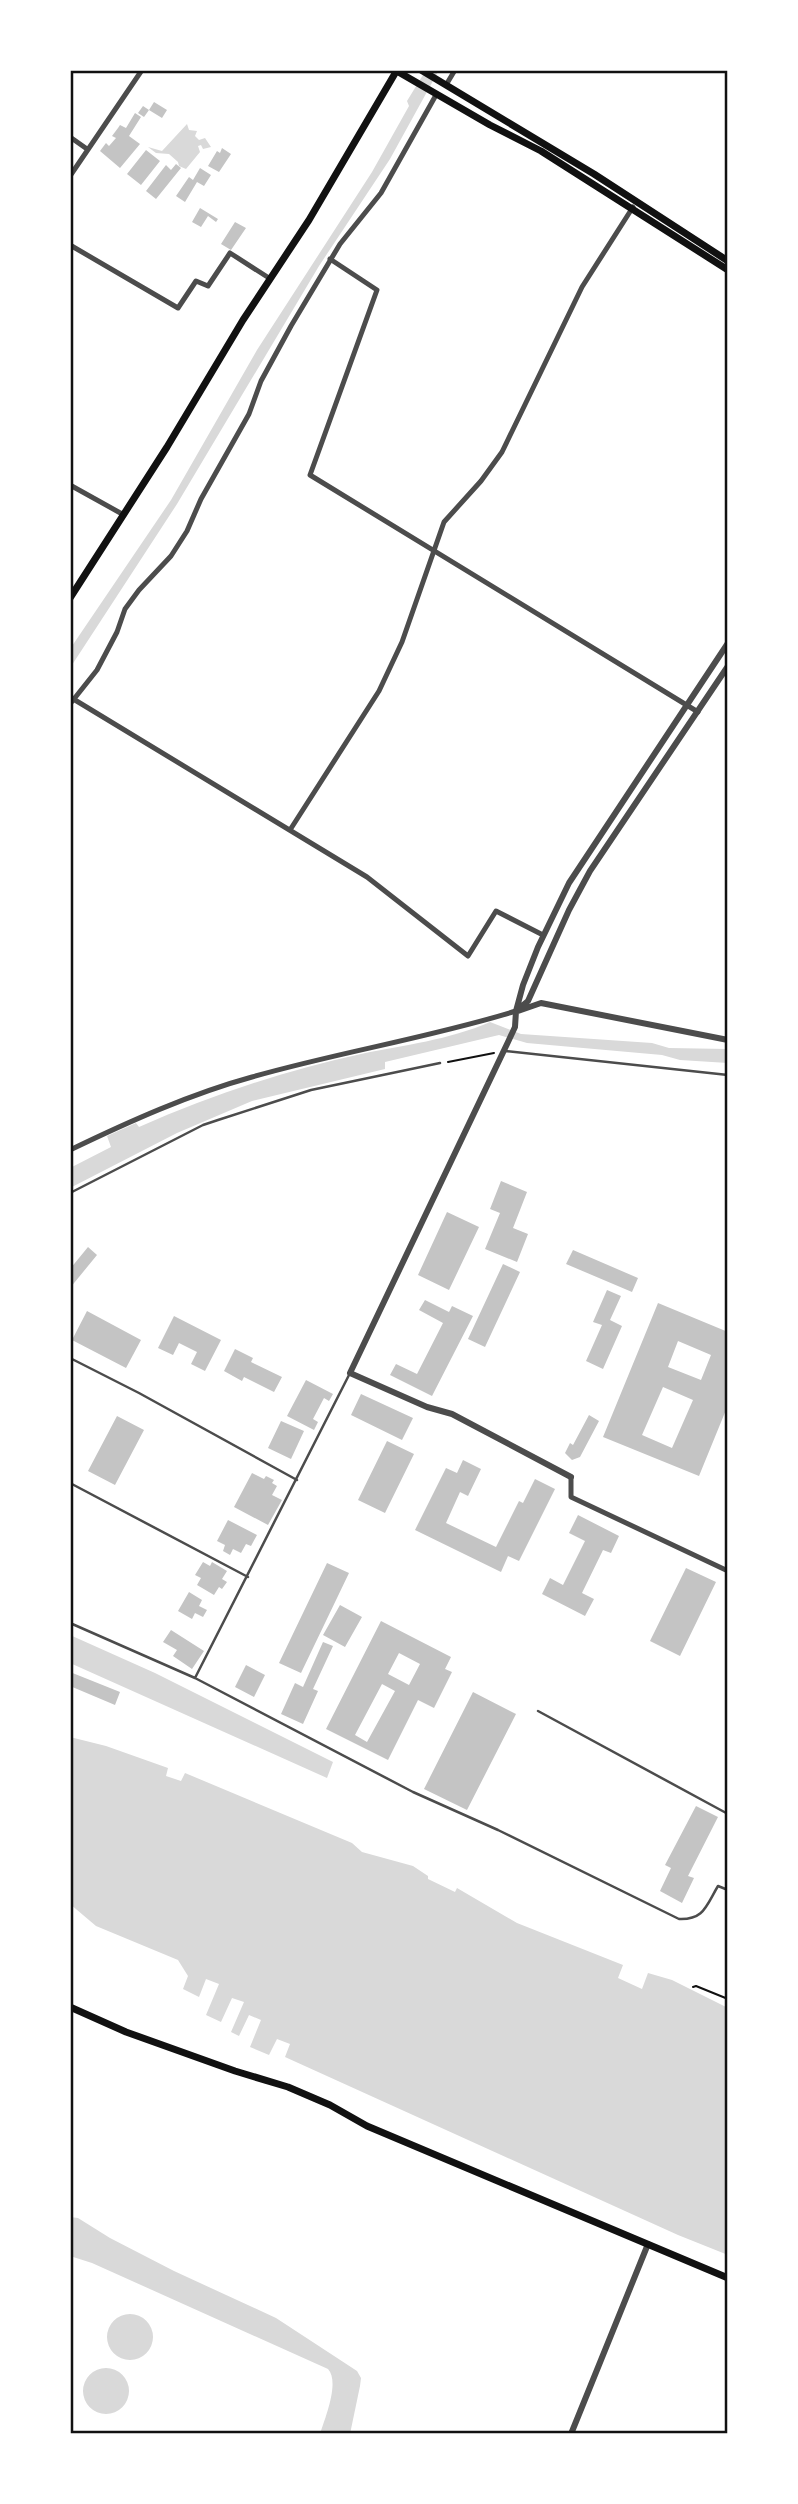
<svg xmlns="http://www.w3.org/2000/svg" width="798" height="2504" font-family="'Open Sans',sans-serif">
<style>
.water{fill:#d9d9d9}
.building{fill:#c4c4c4;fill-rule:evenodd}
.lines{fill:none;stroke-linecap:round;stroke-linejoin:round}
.path{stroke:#111;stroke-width:2}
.service{stroke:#4c4c4c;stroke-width:2.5}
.minor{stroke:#4c4c4c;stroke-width:5}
.tertiary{stroke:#4c4c4c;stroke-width:6}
.secondary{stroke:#111;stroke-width:7}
.neatline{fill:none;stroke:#111;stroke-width:2.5}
</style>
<rect width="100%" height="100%" fill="#fff"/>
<path class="water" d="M426,70H439L390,159L319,266L177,504L70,668V649L171,500L257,350L372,172L409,106L407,101Z
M187,124L189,130L197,131L195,136L199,140L205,138L211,147L203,149L201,145L198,146L200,152L186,169L179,166L178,162L169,154L156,153L148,147L162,151Z
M490,1022L521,1034L652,1043L669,1048L728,1049V1063L680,1060L662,1055L527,1043L499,1035L385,1062V1069L252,1101L177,1133L70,1188V1168L111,1147L107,1136L136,1123L139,1127C211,1095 284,1071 361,1054C404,1045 449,1040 490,1022Z
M70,1635L155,1673L333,1762L327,1778L70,1663Z
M70,1737L106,1746L168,1768L166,1776L181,1781L185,1773L352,1843L362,1852L413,1866L428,1876V1879L455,1892L457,1888L517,1923L623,1965L618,1978L642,1989L648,1973L672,1980L728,2008V2255L678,2235L285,2057L290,2044L277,2039L269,2055L250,2047L261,2020L249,2015L239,2036L231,2032L244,2002L232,1998L221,2022L206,2015L219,1984L206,1979L199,1997L183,1989L188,1976L178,1960L96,1926L70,1904Z
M70,2217L78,2218L110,2238L174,2271L276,2318L357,2371L361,2378L360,2386L350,2434H320C325,2418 340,2382 328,2369L92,2263L70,2256Z
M107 2337a23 23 0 1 1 46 0a23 23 0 1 1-46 0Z
M83 2391a23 23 0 1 1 46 0a23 23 0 1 1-46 0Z"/>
<path class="building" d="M154,102L167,110L162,118L149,110L144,117L138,113L143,106L149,110Z
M135,113L141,117L129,136L140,144L120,168L100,151L106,143L109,146L116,138L112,136L118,128L127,134L118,128L120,125L126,128Z
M222,148L231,154L219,172L208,166L217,151L220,153Z
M146,150L160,161L141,185L127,174Z
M176,164L181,168L156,199L146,191L166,165L171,170Z
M200,168L211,175L204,186L197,182L185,202L176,196L189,177L193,180Z
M200,208L218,219L216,222L208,216L201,227L192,222Z
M235,222L246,228L231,250L221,244Z
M501,1181L527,1192L513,1228L528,1234L517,1262L485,1249L500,1213L490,1209Z
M447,1212L479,1227L449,1290L418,1275Z
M88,1247L97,1255L70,1288V1269Z
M573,1250L638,1278L632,1292L566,1264Z
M503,1264L520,1272L485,1347L468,1339Z
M607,1290L621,1296L610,1320L622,1326L603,1369L586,1361L602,1325L593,1322Z
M425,1300L449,1312L452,1306L473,1316L432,1396L390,1375L396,1364L417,1374L443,1323L419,1310Z
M658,1303L728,1332V1405L699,1476L603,1437ZM678,1341L711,1355L701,1380L668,1367ZM663,1387L693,1400L672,1448L642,1435Z
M87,1311L141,1340L126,1368L72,1340Z
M174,1316L221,1340L205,1371L191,1364L197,1352L179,1343L173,1355L158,1348Z
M235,1349L253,1358L251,1362L282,1377L274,1392L244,1377L242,1381L224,1371Z
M306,1380L333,1394L329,1401L324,1398L313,1419L318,1422L314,1430L287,1416Z
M361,1394L413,1418L402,1440L351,1415Z
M589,1415L599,1421L580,1457L572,1460L565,1453L570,1443L573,1445Z
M117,1416L144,1430L115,1485L88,1471Z
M281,1421L304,1431L291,1459L268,1448Z
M387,1441L414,1454L385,1513L358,1500Z
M463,1460L481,1469L468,1496L460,1492L446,1523L496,1547L519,1501L523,1503L535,1479L555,1489L519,1561L508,1556L501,1572L415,1530L446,1468L457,1473Z
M252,1473L264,1479L266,1476L274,1480L272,1483L277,1486L272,1495L282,1500L268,1525L234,1507Z
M578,1515L619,1536L611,1553L603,1550L582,1593L594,1599L585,1616L542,1594L550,1578L563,1585L585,1541L569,1533Z
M228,1520L257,1535L251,1546L246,1544L241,1553L233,1549L230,1555L223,1551L225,1545L217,1541Z
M203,1562L210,1566L212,1562L227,1571L222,1579L227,1582L222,1589L219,1587L214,1595L197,1585L201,1578L195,1575Z
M327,1563L349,1573L301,1673L279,1663Z
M686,1568L716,1582L680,1656L650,1641Z
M189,1592L202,1600L199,1606L207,1610L203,1617L195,1613L192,1619L178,1611Z
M340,1605L362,1617L345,1647L323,1635Z
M381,1621L451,1657L445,1669L452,1672L434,1708L418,1700L388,1760L326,1729ZM399,1653L420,1664L409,1685L388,1674ZM382,1684L395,1691L367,1742L355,1735Z
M171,1630L204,1651L192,1669L173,1656L177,1650L163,1642Z
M323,1642L333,1646L313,1689L318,1691L303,1724L281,1714L295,1683L303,1687Z
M246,1665L265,1675L254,1697L235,1687Z
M70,1672L120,1692L115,1705L70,1686Z
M473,1692L516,1714L467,1810L424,1789Z
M696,1806L718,1817L688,1876L694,1878L682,1903L660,1891L671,1868L665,1865Z"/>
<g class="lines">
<path class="path" d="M448,1062L494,1053
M70,1636L71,1632
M693,1987L696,1986L728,1999"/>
<path class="service" d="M505,1051L728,1075
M70,1193L203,1125L218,1120L311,1090L440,1063
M70,1358L139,1393L297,1480
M70,1483L248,1577
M70,1623L195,1678L413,1792L498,1830L679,1919C704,1920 706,1906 718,1886L728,1890
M195,1678L349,1375
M538,1711L728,1814"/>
<path class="minor" d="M446,85L455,70
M70,137L87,149
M70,176L142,70
M70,245L178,308L196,281L208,286L230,253L269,278
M330,259L377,290L310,475L698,712
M70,485L124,515
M70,697L367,877L468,956L496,911L543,935
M70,704L97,670L117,632L125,609L139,590L171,556L187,531L201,499L249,414L261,381L291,326L340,244L381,193L436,95
M290,830L379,691L402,642L444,522L481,481L502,452L582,287L633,207
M70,1150C128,1122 190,1094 252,1077C339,1052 429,1038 516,1011
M571,1477V1497L728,1571"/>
<path class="tertiary" d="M517,1010L528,1001L569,910L590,871L728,666
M518,1011L541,1003L728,1040
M571,1477L452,1414L427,1407L350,1373L508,1042L515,1027L516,1011L523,985L538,947L569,883L728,643
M571,2434L648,2244"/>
<path class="secondary" d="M395,70L490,125L541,151L728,270
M421,70L594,174L728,261
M70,598L167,447L243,320L309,220L397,70
M70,2007L126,2032L235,2071L288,2087L330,2105L367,2126L728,2278"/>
</g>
<rect width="798" height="2504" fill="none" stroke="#ffffff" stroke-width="144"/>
<rect x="72" y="72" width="654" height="2360" class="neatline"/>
</svg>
